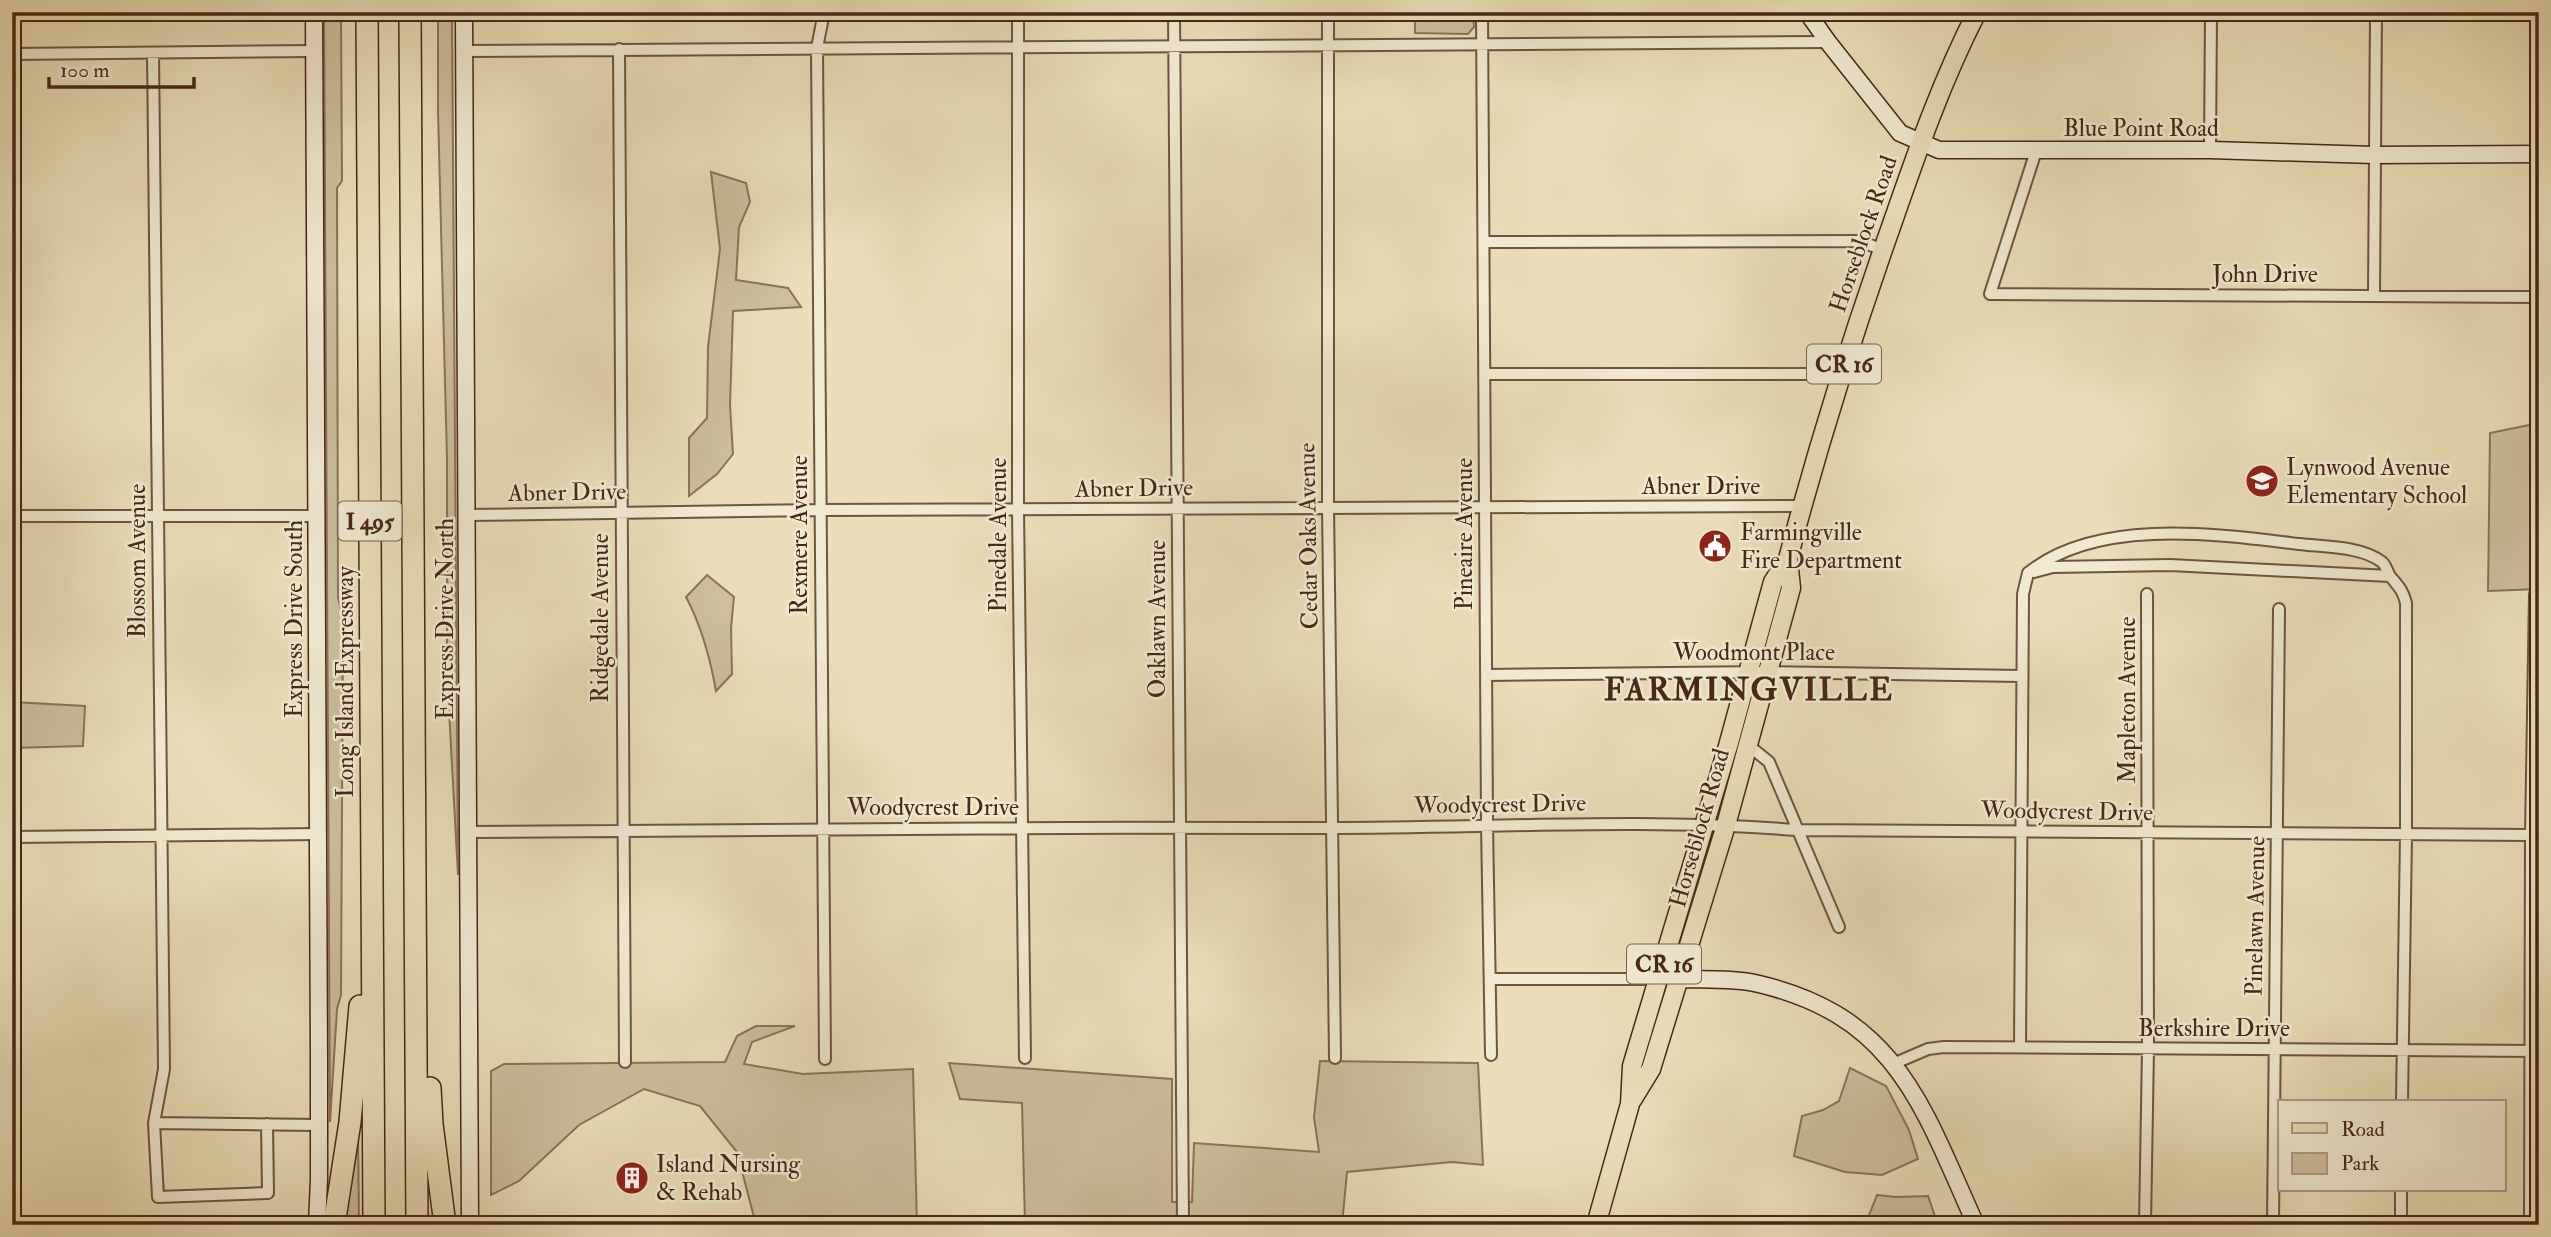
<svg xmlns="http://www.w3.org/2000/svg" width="2551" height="1237" font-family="'IM FELL Double Pica',serif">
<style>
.green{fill:#cebe9c;stroke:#8b7259;stroke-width:2}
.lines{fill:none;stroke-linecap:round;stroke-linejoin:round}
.street-casing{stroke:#70543e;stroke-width:14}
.secondary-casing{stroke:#482716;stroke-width:19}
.primary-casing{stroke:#482716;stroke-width:21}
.highway-casing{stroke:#482716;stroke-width:24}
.street{stroke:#f1e9d0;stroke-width:10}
.secondary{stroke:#f1e9d0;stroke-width:16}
.primary{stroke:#eaddb7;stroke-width:18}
.highway{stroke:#eaddb7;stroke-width:21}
.labels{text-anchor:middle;stroke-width:5;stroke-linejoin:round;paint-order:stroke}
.shield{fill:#f1e9d0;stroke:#7b614e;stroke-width:2}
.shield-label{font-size:23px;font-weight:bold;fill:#482716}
.street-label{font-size:24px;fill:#482716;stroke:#f1e9d0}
.poi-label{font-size:24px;fill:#482716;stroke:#f1e9d0;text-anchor:start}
.district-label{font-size:32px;font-weight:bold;letter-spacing:2px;fill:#482716;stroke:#f1e9d0}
</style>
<rect width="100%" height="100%" fill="#eaddb7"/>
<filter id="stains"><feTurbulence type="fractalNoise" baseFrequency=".00286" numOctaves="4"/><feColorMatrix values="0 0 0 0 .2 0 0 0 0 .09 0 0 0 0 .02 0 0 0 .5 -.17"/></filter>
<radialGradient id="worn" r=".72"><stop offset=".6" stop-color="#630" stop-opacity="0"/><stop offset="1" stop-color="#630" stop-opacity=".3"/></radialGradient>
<path class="green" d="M324,12H341L342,181L337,188L338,598L343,618L341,995L337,1009L330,1122Z
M438,12H452L458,875L447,674V460L438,111Z
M1415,12H1473L1474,27L1468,34L1415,33Z
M711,172L746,183L750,202L739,227L736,280L788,288L801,307L733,311L730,405L733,454L717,474L689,496V438L707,418L708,347L720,249Z
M2539,423V589L2488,591L2490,433Z
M707,575L734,597L731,628L732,674L716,691C710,657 702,627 686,597Z
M12,702L85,706L83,746L12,748Z
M756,1026H795L752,1042L744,1064L803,1074L913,1069L917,1225H756L737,1152L700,1106L644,1089L579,1125L519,1181L491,1195V1071L504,1064L725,1062L737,1036Z
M1320,1061L1478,1063L1483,1165L1452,1162L1347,1172L1342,1225H1025L1022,1103L960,1099L949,1063L1172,1079V1202H1192L1194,1143L1319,1152L1314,1117Z
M1850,1068L1886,1086L1909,1130L1918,1159L1882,1175L1845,1172L1794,1156L1802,1116L1823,1110L1839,1101Z
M358,1129L359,1225H338Z
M1877,1195L1896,1197L1928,1196L1938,1225H1868L1867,1220Z"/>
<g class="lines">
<defs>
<path id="street" d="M824,12L817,48L825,1059
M1018,12V510L1025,1058
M1174,12L1183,1225
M1328,12V507L1335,1058
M1482,12L1487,824L1491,1055
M619,49L625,1062
M464,51L1828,42
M153,53L164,1069L154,1123
M12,54L314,51
M2210,150L2211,12
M2036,151L1990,294L2539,297
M2537,154L2538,12
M1485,242L1860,241L1883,250
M2374,295L2376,12
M2538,297L2539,326
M1485,374H1841
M467,515L820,510L1802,506
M12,516H317
M2034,572L2053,567L2170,565L2390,576
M1486,675L1769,672L2022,676
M1748,745L1769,762L1839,927
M469,832C756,828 1043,827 1330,828C1486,828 1641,818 1797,830L2531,835
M12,837L318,834
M1490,979H1679
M2020,1046L2023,594L2028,573C2097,517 2216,534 2299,544C2324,547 2361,546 2382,562C2386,565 2387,572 2390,576C2398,586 2403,590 2406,603V835L2402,1102
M1893,1064L1928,1049L1944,1047L2539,1051
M267,1124L268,1193L158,1197L154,1123L319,1125
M2145,1225L2148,1049L2147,594
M2273,1225L2279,609
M2401,1225V1190
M2530,1225L2531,835L2535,594"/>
<path id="secondary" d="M314,12L319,1058V1179L317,1225
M464,12L470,1225
M1807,12L1828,42L1900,133L1939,150H2210L2374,155L2539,154
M1679,979C1704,980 1734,978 1759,984C1898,1017 1923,1108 1976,1225"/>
<path id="primary" d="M1632,1100L1651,1069L1726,825L1791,588L1788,559
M1596,1225L1630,1104L1632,1066L1728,746L1773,582L1788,559C1818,445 1853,334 1892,224C1917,152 1942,80 1977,12"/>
<path id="highway" d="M367,12L374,1225
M410,12L417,1225
M430,1088L432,1124L445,1225
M334,1225L350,1122L360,1006"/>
</defs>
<use href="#street" class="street-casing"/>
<use href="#secondary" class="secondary-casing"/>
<use href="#primary" class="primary-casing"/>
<use href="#highway" class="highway-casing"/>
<use href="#street" class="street"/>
<use href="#secondary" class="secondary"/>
<use href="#primary" class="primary"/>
<use href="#highway" class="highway"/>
</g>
<defs>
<symbol id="school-disc" viewBox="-11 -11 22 22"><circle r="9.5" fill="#8f2418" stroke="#f1e9d0"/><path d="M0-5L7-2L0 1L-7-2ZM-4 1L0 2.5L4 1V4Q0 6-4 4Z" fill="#fff"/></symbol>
<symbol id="civic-disc" viewBox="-11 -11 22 22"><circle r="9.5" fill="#8f2418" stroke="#f1e9d0"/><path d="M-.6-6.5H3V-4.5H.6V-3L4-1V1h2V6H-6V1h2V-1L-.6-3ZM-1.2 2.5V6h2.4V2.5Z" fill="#fff"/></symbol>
<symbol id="building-disc" viewBox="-11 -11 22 22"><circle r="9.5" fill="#8f2418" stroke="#f1e9d0"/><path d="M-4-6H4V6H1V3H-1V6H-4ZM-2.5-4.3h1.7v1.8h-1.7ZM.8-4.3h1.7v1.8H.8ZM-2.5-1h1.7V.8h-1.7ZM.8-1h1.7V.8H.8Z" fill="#fff"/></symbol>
</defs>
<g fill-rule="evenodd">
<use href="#school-disc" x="2243" y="462" width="38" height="38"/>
<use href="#civic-disc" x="1696" y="527" width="38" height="38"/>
<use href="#building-disc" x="613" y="1159" width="38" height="38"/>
</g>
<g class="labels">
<g class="shield">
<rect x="1807" y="344.5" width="74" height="39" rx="5"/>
<rect x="338.5" y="501.5" width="63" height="39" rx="5"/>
<rect x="1627" y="944.5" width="74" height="39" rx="5"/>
</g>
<g class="shield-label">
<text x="1844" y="372">CR 16</text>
<text x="370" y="529">I 495</text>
<text x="1664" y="972">CR 16</text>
</g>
<g class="street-label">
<text x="2141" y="136">Blue Point Road</text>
<text transform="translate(1863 234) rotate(-71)" y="8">Horseblock Road</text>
<text x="2265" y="282">John Drive</text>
<text x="1701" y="494">Abner Drive</text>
<text transform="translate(1134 488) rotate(-1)" y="8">Abner Drive</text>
<text transform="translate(567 492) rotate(-1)" y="8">Abner Drive</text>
<text transform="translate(1464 534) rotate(-90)" y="8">Pineaire Avenue</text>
<text transform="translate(799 535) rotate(-90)" y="8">Rexmere Avenue</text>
<text transform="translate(998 535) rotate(-90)" y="8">Pinedale Avenue</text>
<text transform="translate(1308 536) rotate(-91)" y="8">Cedar Oaks Avenue</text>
<text transform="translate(137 561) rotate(-90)" y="8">Blossom Avenue</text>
<text transform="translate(600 618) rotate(-90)" y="8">Ridgedale Avenue</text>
<text transform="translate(294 619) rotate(-90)" y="8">Express Drive South</text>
<text transform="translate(445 619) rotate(-90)" y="8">Express Drive North</text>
<text transform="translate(1157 619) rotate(-90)" y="8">Oaklawn Avenue</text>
<text x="1754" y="660">Woodmont Place</text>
<text transform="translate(345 682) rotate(-90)" y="8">Long Island Expressway</text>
<text transform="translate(2127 700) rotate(-90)" y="8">Mapleton Avenue</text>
<text transform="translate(1500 804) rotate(-1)" y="8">Woodycrest Drive</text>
<text x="933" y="815">Woodycrest Drive</text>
<text transform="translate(2067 811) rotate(1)" y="8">Woodycrest Drive</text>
<text transform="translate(1699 828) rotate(-74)" y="8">Horseblock Road</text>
<text transform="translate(2255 916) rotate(-89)" y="8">Pinelawn Avenue</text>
<text x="2214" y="1036">Berkshire Drive</text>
</g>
<g class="poi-label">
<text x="2286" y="475">Lynwood Avenue<tspan x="2286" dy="28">Elementary School</tspan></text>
<text x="1740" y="540">Farmingville<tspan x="1740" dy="28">Fire Department</tspan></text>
<text x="656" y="1172">Island Nursing<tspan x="656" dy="28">&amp; Rehab</tspan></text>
</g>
<g class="district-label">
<text x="1749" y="700">FARMINGVILLE</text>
</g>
</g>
<rect width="2551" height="1237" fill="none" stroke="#eaddb7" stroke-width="42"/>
<rect x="14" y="14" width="2523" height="1209" fill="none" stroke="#482716" stroke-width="3.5"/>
<rect x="21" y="21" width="2509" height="1195" fill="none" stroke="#482716" stroke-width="2"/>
<rect x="2278" y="1100" width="228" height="91" fill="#f1e9d0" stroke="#ad9b86" stroke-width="2"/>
<rect x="2292" y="1123" width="35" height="10" fill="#eaddb7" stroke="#ad9b86" stroke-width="2"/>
<text x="2341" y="1136" font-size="21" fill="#482716">Road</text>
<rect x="2292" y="1153" width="35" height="21" fill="#cebe9c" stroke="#ad9b86" stroke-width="2"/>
<text x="2341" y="1170" font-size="21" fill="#482716">Park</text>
<path d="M49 77v10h145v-10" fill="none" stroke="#482716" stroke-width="3.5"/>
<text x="60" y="77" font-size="21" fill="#482716" stroke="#f1e9d0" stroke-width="5" paint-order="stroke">100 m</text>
<rect width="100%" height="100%" filter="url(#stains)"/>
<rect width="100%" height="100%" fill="url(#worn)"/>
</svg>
